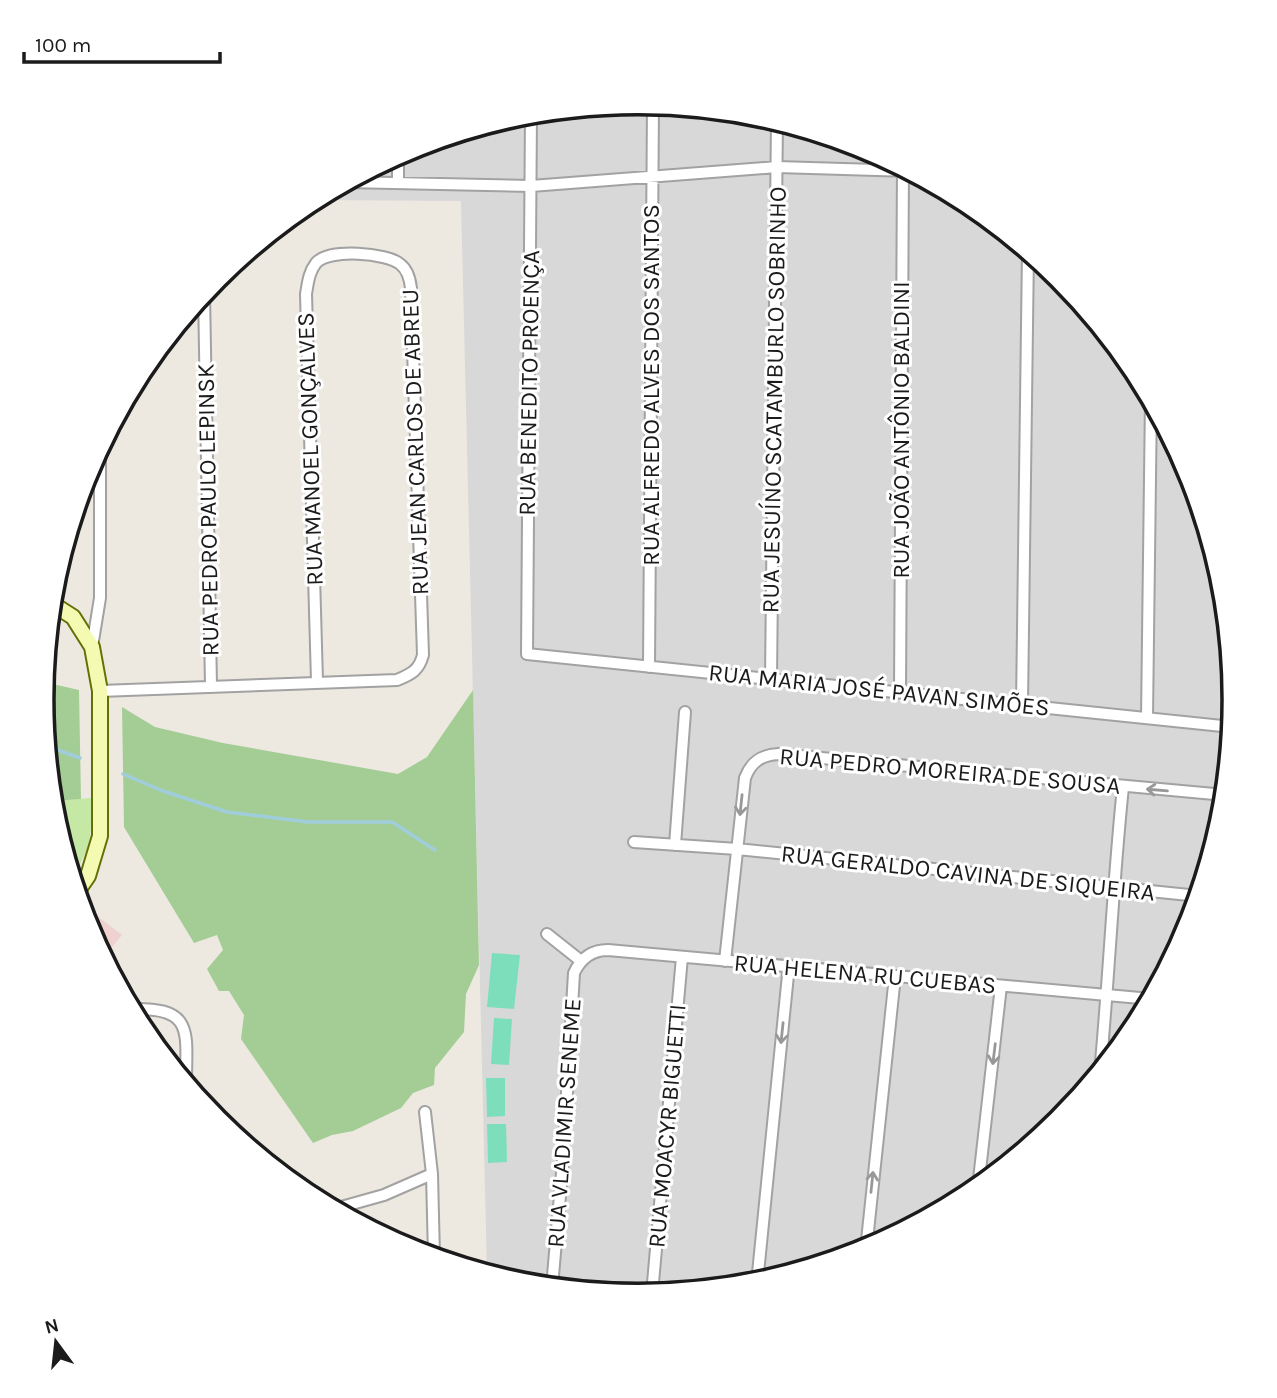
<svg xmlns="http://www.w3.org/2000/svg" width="1277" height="1398" font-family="Karla,sans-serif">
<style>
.residential{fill:#d9d8d8}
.commercial{fill:#efd1cf}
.grass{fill:#c5e9a5}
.forest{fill:#a4cd95}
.pitch{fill:#7ddebb}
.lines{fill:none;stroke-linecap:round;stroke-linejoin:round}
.stream{stroke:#a0cddc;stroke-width:3.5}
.street-casing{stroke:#a2a2a2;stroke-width:14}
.secondary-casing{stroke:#627104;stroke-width:18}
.street{stroke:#fff;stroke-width:10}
.secondary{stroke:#f4fab2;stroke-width:14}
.oneway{stroke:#989898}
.labels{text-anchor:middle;stroke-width:6;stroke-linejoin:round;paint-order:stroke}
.street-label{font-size:24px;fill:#1b1b1b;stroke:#fff}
.rim{fill:none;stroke:#1b1b1b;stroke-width:3.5}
</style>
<rect width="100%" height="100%" fill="#ede9e1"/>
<path class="residential" d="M639,103L755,114L867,148L970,203L1061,277L1135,368L1190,471L1224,583L1235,699L1223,816L1189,928L1134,1031L1060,1121L970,1195L866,1250L754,1284L638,1295L522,1284L487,1273L461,201L314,200L411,148L523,114Z"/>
<path class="commercial" d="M84,906L122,935L112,947L89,931L82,910Z"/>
<path class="grass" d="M91,798C92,833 92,847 72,877L53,815L52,801Z"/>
<path class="forest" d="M44,682L79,690L81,799L52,801L42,699Z
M473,690L479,965L466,994L464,1032L435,1068L434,1085L413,1093L401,1108L353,1131L332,1135L313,1143L241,1039L244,1015L229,991H219L207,969L223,950L217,935L194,943L124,827L122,707L155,727L223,743L398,774L427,757Z"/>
<path class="pitch" d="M492,953L520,955L514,1009L487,1007Z
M494,1018L512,1019L509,1065L491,1064Z
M486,1078H505V1116L487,1117Z
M487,1124H506L507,1162L488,1163Z"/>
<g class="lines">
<path class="stream" d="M47,746L80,758
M123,774L163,791L227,812L308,822H392L435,850"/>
<defs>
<path id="street" d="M531,113L527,654L1232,727
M346,182L531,186L777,167L910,171
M398,183V154
M204,293L211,686
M92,647L100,598V447
M649,667L653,104
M771,679L777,121
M100,691L397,680C412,674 419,670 423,655L411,288C410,279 408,270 400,264C387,253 329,248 316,263C309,272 308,282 306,294L317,681
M900,692L903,167
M1022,705L1028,250
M1147,718L1151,398
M634,842L737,849L1199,896
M675,845L685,712
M547,934L581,961
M725,961L745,778C751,762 761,755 778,754L1225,795
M131,1009C195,1007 186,1032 186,1083
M1100,1073C1109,977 1113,882 1123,787
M425,1112L432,1174L434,1257
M978,1188L1001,986
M334,1209L384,1195L432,1174
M866,1250L895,976
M757,1283L789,965
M552,1287L563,1161L574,973C581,958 592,950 608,950L1151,999
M652,1294L682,957"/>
<path id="secondary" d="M51,603L73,617L92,647L100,691V836L88,876L77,892"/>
</defs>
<use href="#street" class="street-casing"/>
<use href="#secondary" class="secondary-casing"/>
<use href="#street" class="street"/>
<use href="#secondary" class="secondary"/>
</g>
<defs><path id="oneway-shaft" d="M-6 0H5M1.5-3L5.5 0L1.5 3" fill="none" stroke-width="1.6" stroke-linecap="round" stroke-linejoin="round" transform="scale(1.75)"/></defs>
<g class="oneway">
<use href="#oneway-shaft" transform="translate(1157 790) rotate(-175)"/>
<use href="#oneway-shaft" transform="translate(741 805) rotate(96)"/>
<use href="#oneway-shaft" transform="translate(782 1033) rotate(96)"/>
<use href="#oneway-shaft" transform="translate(994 1054) rotate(97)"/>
<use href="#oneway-shaft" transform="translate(872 1182) rotate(-84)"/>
</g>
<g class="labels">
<g class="street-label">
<text transform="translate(529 383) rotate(-89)" y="8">RUA BENEDITO PROENÇA</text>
<text transform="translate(651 385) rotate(-90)" y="8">RUA ALFREDO ALVES DOS SANTOS</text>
<text transform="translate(774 400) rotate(-89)" y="8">RUA JESUÍNO SCATAMBURLO SOBRINHO</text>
<text transform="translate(901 430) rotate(-90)" y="8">RUA JOÃO ANTÔNIO BALDINI</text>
<text transform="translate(415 442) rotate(-92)" y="8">RUA JEAN CARLOS DE ABREU</text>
<text transform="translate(310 449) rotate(-92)" y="8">RUA MANOEL GONÇALVES</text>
<text transform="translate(208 510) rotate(-91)" y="8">RUA PEDRO PAULO LEPINSK</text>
<text transform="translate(879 690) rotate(6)" y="8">RUA MARIA JOSÉ PAVAN SIMÕES</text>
<text transform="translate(950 771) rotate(5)" y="8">RUA PEDRO MOREIRA DE SOUSA</text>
<text transform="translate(968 873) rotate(6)" y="8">RUA GERALDO CAVINA DE SIQUEIRA</text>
<text transform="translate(865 974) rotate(5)" y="8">RUA HELENA RU CUEBAS</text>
<text transform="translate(564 1123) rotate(-86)" y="8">RUA VLADIMIR SENEME</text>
<text transform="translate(667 1126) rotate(-85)" y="8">RUA MOACYR BIGUETTI</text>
</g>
</g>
<path d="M0 0H1277V1398H0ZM54 699a584 584 0 1 1 1168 0a584 584 0 1 1-1168 0Z" fill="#fff" fill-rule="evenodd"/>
<path class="rim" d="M54 699a584 584 0 1 1 1168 0a584 584 0 1 1-1168 0Z"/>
<g transform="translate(56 1342) rotate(345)" stroke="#ffffff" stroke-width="5" paint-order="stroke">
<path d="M0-5L12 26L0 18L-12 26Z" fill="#1b1b1b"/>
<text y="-10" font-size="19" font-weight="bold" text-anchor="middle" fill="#1b1b1b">N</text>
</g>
<path d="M24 52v10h196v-10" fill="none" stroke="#1b1b1b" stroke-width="3.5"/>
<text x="35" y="52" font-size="21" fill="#1b1b1b" stroke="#ffffff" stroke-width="5" paint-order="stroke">100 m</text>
</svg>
